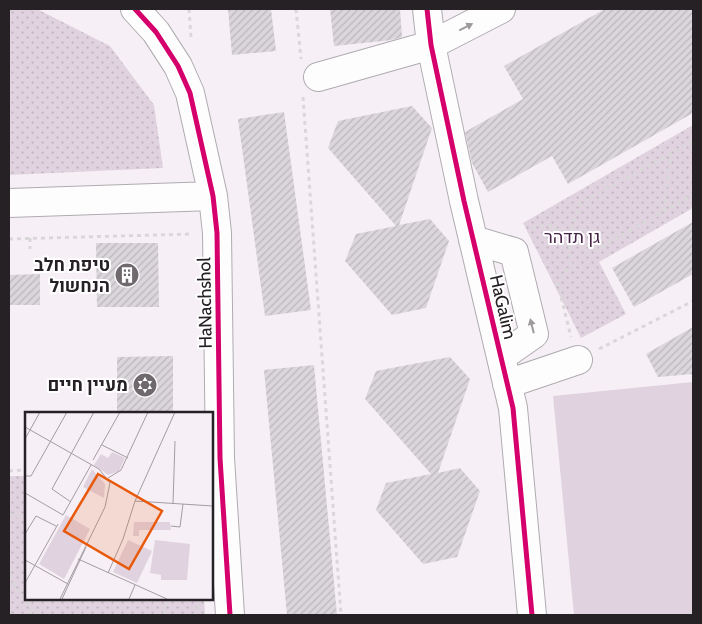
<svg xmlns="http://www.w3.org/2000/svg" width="702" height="624" font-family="Cabin,Heebo,sans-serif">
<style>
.park{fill:url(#park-dots)}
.pitch{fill:#e0d3df}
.building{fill:url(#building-hatch)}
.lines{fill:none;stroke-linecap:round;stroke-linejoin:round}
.minor-casing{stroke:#afabaf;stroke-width:30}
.path{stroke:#dad7d9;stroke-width:3;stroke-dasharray:4 4;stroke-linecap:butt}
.minor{stroke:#fefdfe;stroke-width:28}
.cycleway-casing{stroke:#fff;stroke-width:8}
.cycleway{stroke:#d6006c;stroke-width:5}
.oneway{fill:#9d9a9c}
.labels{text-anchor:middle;stroke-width:4;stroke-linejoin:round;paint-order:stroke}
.park-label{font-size:18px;fill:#472347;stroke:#fff}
.poi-label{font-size:18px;font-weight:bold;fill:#262125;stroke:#fff;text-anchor:end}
.street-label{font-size:18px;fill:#262125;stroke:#fff}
.inset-road{fill:none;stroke:#a39da2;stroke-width:1}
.view{fill:#e8590c;fill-opacity:0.15;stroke:#e8590c;stroke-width:2.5}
.inset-edge{fill:none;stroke:#262125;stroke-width:2.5}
</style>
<defs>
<pattern id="park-dots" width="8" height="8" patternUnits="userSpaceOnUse" patternTransform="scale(1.25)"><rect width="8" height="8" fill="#e0d3df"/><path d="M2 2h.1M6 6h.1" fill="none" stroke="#c0b5bf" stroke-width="1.8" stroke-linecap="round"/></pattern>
<pattern id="building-hatch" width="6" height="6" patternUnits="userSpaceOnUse" patternTransform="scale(1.25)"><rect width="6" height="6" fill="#dbd6db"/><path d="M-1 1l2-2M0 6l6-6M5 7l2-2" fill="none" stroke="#bcb7bc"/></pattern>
</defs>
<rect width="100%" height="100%" fill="#f6f0f6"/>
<path class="park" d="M9,9H37L110,46L154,105L163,168L9,175Z
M693,125V208L599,262L626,314L581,338L523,223Z
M10,476H26V598H204L205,615H9V483Z"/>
<path class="pitch" d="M693,382V615H574L553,396Z"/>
<path class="building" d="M228,9H271L276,51L232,55Z
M330,9H400L402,37L392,40L334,46Z
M605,9H693V113L568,184L552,156L488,192L472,163L465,132L523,99L504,66Z
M412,106L432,128L399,225L430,219L449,241L426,308L392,315L345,261L356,234L396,226L328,148L338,121Z
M284,112L311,310L265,316L238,119Z
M693,222V274L634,307L612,268Z
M96,243H158L159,307H97Z
M40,274V305H9V275Z
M693,327V374L658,377L646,354Z
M173,356V413H117V357Z
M450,357L470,379L438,473L460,468L480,491L457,557L423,564L376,510L386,483L431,474L365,399L376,371Z
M314,365L337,615H287L264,370Z"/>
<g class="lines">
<defs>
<path id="minor" d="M135,9L156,32L178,66L190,93L213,196L217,233L220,458L230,615
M427,9L431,45L464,201L513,408L532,615
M318,77L431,45L501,9
M9,203L213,196
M473,240L514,252L534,334L501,357
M507,384L578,360"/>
</defs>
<use href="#minor" class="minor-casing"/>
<path class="path" d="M189,9L191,37
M296,9L301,59
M303,97L341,615
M693,142L580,203L569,239L598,249L693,195
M664,211L671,153
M532,227L552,226L569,239L571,263L558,285L571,337
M30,238V249
M9,239L192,234
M599,349L693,301
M9,471L26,470
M9,514L26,519
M9,567L11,579L34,615
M198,598L199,615
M164,615L166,598"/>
<use href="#minor" class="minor"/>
<defs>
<path id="cycleway" d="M135,9L156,32L178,66L190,93L213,196L217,233L220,458L230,615
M427,9L431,45L464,201L513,408L532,615"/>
</defs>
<use href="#cycleway" class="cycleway-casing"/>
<use href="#cycleway" class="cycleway"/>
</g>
<defs><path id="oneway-solid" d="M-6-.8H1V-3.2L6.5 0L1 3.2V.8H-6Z" transform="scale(1.25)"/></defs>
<g class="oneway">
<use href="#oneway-solid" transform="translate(466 27) rotate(-27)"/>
<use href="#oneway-solid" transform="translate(532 326) rotate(-104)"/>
</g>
<defs>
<symbol id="building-disc" viewBox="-11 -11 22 22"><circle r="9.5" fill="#6f696e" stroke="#fff"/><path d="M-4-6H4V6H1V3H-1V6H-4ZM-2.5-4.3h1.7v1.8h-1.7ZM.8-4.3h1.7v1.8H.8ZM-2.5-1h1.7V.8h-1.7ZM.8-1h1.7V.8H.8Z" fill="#fff"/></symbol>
<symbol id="synagogue-disc" viewBox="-11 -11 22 22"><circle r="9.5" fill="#6f696e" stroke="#fff"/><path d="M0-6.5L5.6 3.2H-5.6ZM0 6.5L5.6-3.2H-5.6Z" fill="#fff"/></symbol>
</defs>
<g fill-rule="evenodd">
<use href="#building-disc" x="113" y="261" width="28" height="28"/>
<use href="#synagogue-disc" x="131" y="371" width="28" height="28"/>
</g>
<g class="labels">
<g class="park-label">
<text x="572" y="243">גן תדהר</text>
</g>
<g class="poi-label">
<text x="110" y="271">טיפת חלב<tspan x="110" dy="21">הנחשול</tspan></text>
<text x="128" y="391">מעיין חיים</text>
</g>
<g class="street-label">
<text transform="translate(205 303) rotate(-91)" y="6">HaNachshol</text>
<text transform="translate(503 307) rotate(77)" y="6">HaGalim</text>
</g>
</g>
<g transform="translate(25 412)">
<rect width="188" height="188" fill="#f6f0f6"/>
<path d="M87,40L100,46L94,59L83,63L69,53L76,42L83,46ZM67,57L80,72L79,86L58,75ZM41,103L65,117L39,167L14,152ZM109,110H145L146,118H114V124H108Z" fill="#e0d3df"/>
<path d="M103,128L127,139L112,171L88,160ZM130,128L165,132L162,168H136V163L125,161Z" fill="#e0d3df"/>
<path class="inset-road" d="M0,15L74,57L85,71L80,95L35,187M0,27L15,0M77,33L103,46M68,48L95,0M0,64H6L42,0M83,66L96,58L123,0M0,81L38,103L66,53M110,89L188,94M46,90L27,77L69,0M148,91L150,29M146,114L155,115L158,92M0,122L11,104L31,114M53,147L142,187M0,148L43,172M83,161L98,127L110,89L150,0M0,171L33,112M37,187L61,135M104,187L110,173"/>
<path class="view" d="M73,62L137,99L104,157L39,119Z"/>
<rect width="188" height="188" class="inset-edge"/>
</g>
<rect width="702" height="624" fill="none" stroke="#262125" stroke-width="20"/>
</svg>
